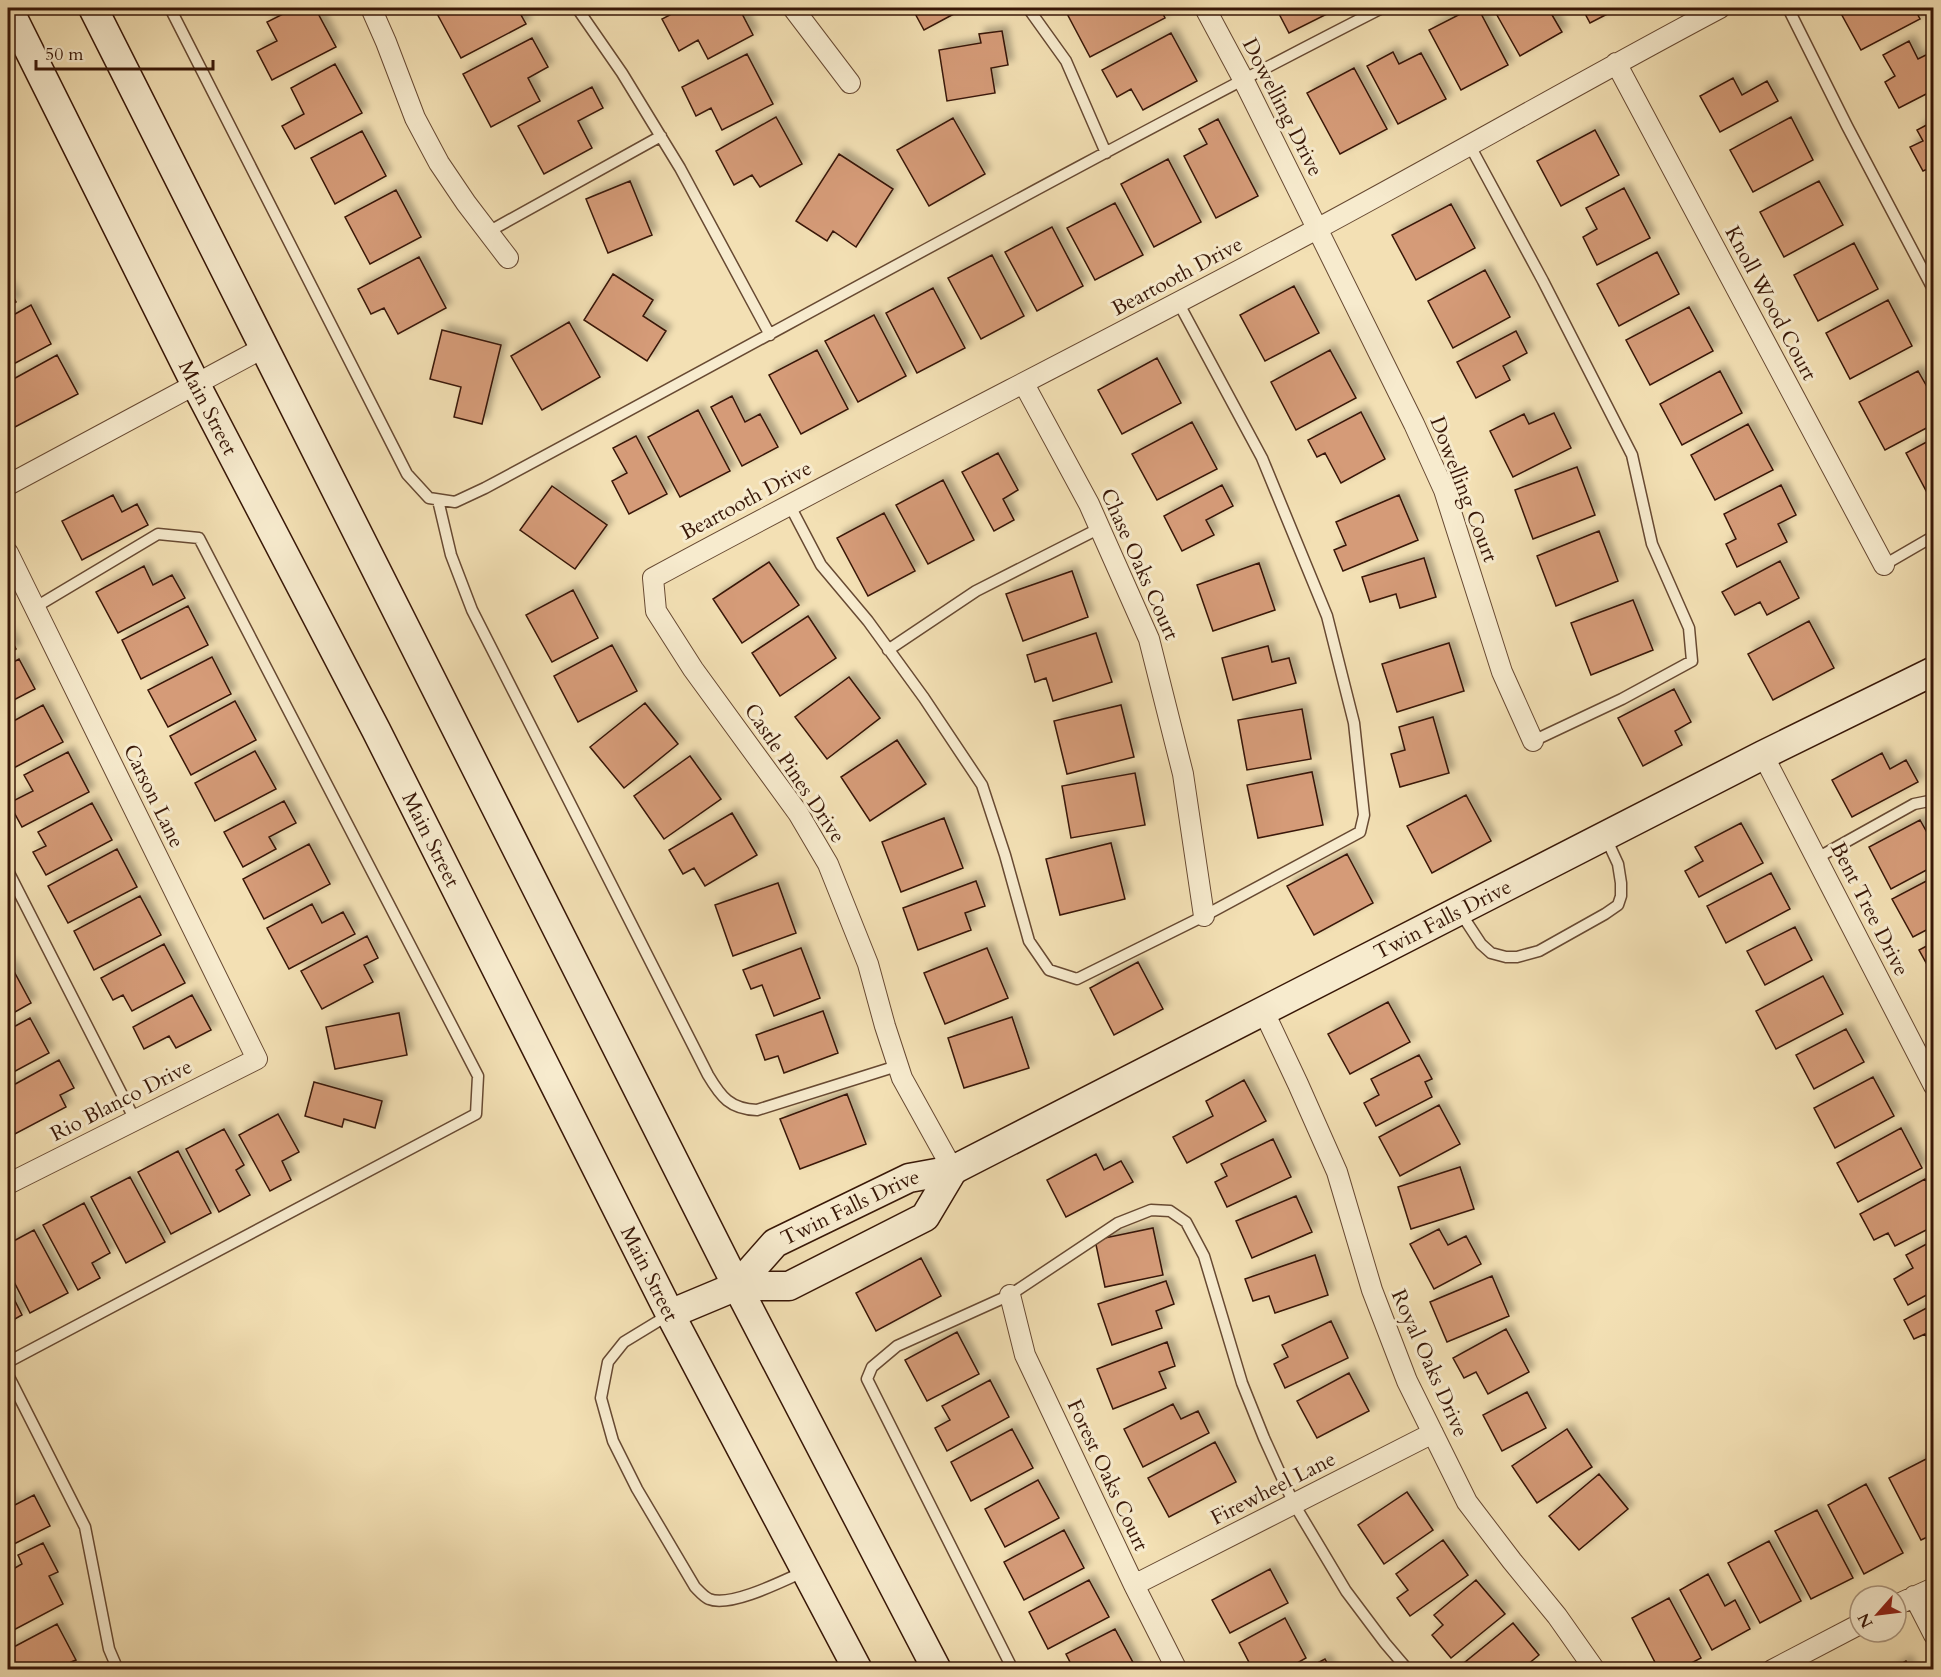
<svg xmlns="http://www.w3.org/2000/svg" width="1941" height="1677" font-family="Cardo,serif">
<style>
.building{fill:#d59b78;stroke:#381707;stroke-width:1.5;filter:url(#shadow)}
.lines{fill:none;stroke-linecap:round;stroke-linejoin:round}
.lane-casing{stroke:#674932;stroke-width:13}
.street-casing{stroke:#674932;stroke-width:22}
.secondary-casing{stroke:#381707;stroke-width:31}
.lane{stroke:#f7ebce;stroke-width:10}
.street{stroke:#f7ebce;stroke-width:20}
.secondary{stroke:#f7ebce;stroke-width:28}
.labels{text-anchor:middle;stroke-width:6;stroke-linejoin:round;paint-order:stroke}
.street-label{font-size:21px;fill:#381707;stroke:#f7ebce}
</style>
<defs>
<filter id="shadow"><feDropShadow dx="5.5" dy="-5.5" stdDeviation="3" flood-color="#0004"/></filter>
</defs>
<rect width="100%" height="100%" fill="#f3e0b4"/>
<filter id="stains"><feTurbulence type="fractalNoise" baseFrequency=".00333" numOctaves="4"/><feColorMatrix values="0 0 0 0 .2 0 0 0 0 .09 0 0 0 0 .02 0 0 0 .5 -.17"/></filter>
<radialGradient id="worn" r=".72"><stop offset=".6" stop-color="#630" stop-opacity="0"/><stop offset="1" stop-color="#630" stop-opacity=".3"/></radialGradient>
<path class="building" d="M295,8H315L336,47L272,80L257,51L277,41L267,22Z
M440,8H517L526,24L461,58L435,10Z
M683,8H739L753,35L708,59L698,40L679,51L662,19Z
M912,8H965L924,30Z
M1064,8H1160L1165,18L1090,57Z
M1276,8H1328L1331,12L1289,33Z
M1472,8H1478L1508,65L1461,90L1429,30Z
M1493,8H1548L1562,32L1520,56Z
M1582,8H1619L1590,23Z
M1838,8H1914L1920,19L1861,50Z
M1002,31L1008,65L991,68L995,93L947,101L939,50L981,43L979,34Z
M1171,33L1197,81L1143,110L1131,89L1117,97L1102,70Z
M532,38L548,67L528,78L540,101L491,127L463,74Z
M1909,41L1918,59L1934,51V90L1899,108L1885,82L1895,76L1883,55Z
M1393,52L1399,64L1421,53L1446,99L1398,124L1367,66Z
M747,54L773,104L722,130L711,108L696,116L682,87Z
M335,64L362,113L295,149L282,126L304,114L291,88Z
M1354,68L1387,129L1340,154L1307,93Z
M1733,78L1742,95L1767,81L1778,101L1720,132L1700,96Z
M592,87L603,108L578,121L592,148L544,174L518,126Z
M776,117L802,164L760,187L752,175L734,185L716,151Z
M1791,117L1813,160L1753,192L1730,150Z
M953,118L985,174L929,206L897,150Z
M1218,119L1258,196L1216,218L1184,156L1207,144L1199,129Z
M1934,121V166L1923,171L1910,147L1923,141L1917,130Z
M1595,130L1619,175L1561,206L1537,161Z
M362,131L386,176L335,204L311,158Z
M839,154L893,189L856,247L833,231L827,241L796,221Z
M1168,159L1201,222L1154,247L1121,184Z
M630,181L652,235L608,253L586,199Z
M1819,181L1843,225L1784,257L1760,212Z
M1624,188L1650,238L1597,265L1583,237L1597,229L1586,208Z
M396,190L421,237L370,264L345,217Z
M1115,203L1143,255L1095,280L1067,228Z
M1451,204L1475,248L1416,280L1392,235Z
M1052,227L1083,286L1037,311L1005,252Z
M1854,243L1878,289L1818,321L1794,275Z
M1657,252L1679,294L1619,326L1597,284Z
M992,255L1024,316L981,339L948,278Z
M419,257L446,308L398,334L384,308L371,314L358,289Z
M1485,270L1510,317L1453,348L1428,301Z
M613,274L653,300L643,316L666,331L647,361L584,320Z
M8,286L16,302L8,307Z
M1294,286L1319,333L1265,361L1240,315Z
M933,288L965,348L917,373L886,313Z
M1888,300L1912,346L1850,379L1826,333Z
M31,305L51,344L8,367V318Z
M1689,307L1713,351L1650,385L1626,340Z
M874,315L906,376L858,402L825,341Z
M569,322L600,377L542,410L511,356Z
M442,330L501,345L482,424L454,417L461,387L430,379Z
M1516,331L1527,353L1503,366L1510,380L1476,398L1457,362Z
M817,350L848,409L801,434L769,375Z
M1330,350L1356,398L1296,430L1271,382Z
M57,355L78,394L15,427L8,414V382Z
M1157,358L1181,403L1122,434L1098,390Z
M1720,371L1742,413L1682,445L1660,404Z
M1918,371L1934,399V424L1885,450L1859,402Z
M732,396L745,422L760,414L778,447L742,466L711,407Z
M698,410L730,471L680,497L648,437Z
M1361,412L1385,459L1341,483L1325,453L1317,457L1308,440Z
M1554,413L1571,448L1513,477L1490,431L1524,414L1529,424Z
M1192,422L1217,469L1157,500L1132,454Z
M1748,424L1773,470L1715,500L1691,455Z
M636,436L667,494L629,514L612,481L627,473L613,448Z
M1934,438V499L1931,500L1906,453Z
M998,453L1018,490L1003,499L1014,520L994,531L962,472Z
M1577,467L1595,515L1533,539L1515,490Z
M943,480L974,540L928,564L896,505Z
M1222,485L1233,506L1206,520L1214,535L1182,551L1164,516Z
M1781,485L1796,515L1778,524L1787,542L1737,567L1726,544L1736,539L1724,514Z
M552,486L607,525L575,569L520,530Z
M113,495L122,512L137,504L148,525L82,560L62,521Z
M1399,495L1418,540L1343,571L1334,550L1346,545L1336,522Z
M884,513L915,571L868,596L837,538Z
M1599,531L1618,581L1556,606L1537,556Z
M1424,558L1436,597L1400,608L1396,594L1370,602L1362,577Z
M1780,561L1799,598L1767,615L1760,602L1735,615L1722,592Z
M769,562L799,605L742,643L713,599Z
M1259,563L1275,610L1213,631L1197,585Z
M144,566L153,585L172,575L185,598L118,633L96,592Z
M1072,571L1088,617L1023,641L1006,594Z
M573,590L598,638L552,662L526,615Z
M1633,600L1653,650L1591,675L1571,623Z
M188,606L208,645L141,679L122,640Z
M808,616L836,658L780,696L752,653Z
M1809,621L1834,668L1773,700L1748,654Z
M8,633L16,649L8,654Z
M1096,633L1112,682L1053,701L1046,678L1035,682L1027,655Z
M1449,643L1464,691L1397,712L1382,664Z
M612,645L637,691L578,722L554,676Z
M1268,646L1272,662L1289,658L1296,683L1233,700L1222,658Z
M212,657L231,694L168,727L148,690Z
M19,659L35,689L8,703V665Z
M849,677L880,718L827,759L795,717Z
M1674,689L1691,722L1675,731L1682,745L1643,766L1618,718Z
M235,701L256,740L191,775L170,736Z
M645,703L678,744L624,788L590,747Z
M43,705L63,742L8,771V724Z
M1121,705L1134,757L1067,774L1054,721Z
M1302,709L1311,759L1247,770L1238,720Z
M1433,717L1449,773L1400,787L1391,754L1405,750L1399,727Z
M897,740L926,784L870,821L841,777Z
M255,751L276,789L215,821L195,783Z
M68,752L89,792L22,827L9,803L33,791L24,775Z
M1882,753L1890,769L1906,760L1918,782L1852,817L1832,780Z
M690,756L721,799L664,839L634,796Z
M1312,772L1323,825L1258,838L1247,785Z
M1135,773L1145,825L1071,838L1062,786Z
M1466,795L1491,841L1432,873L1407,826Z
M284,801L296,823L269,837L276,849L243,867L224,832Z
M92,803L112,840L46,875L33,852L46,846L38,832Z
M732,813L757,855L705,886L694,868L683,874L669,850Z
M944,818L963,868L901,892L882,842Z
M1920,820L1934,845V866L1891,889L1869,847Z
M1741,823L1763,863L1699,897L1685,871L1703,861L1695,847Z
M1111,843L1125,899L1060,915L1046,859Z
M309,844L330,884L264,919L243,879Z
M117,849L137,887L68,923L48,886Z
M1347,854L1373,903L1314,935L1287,886Z
M1771,873L1790,909L1726,943L1707,906Z
M1934,877V926L1913,937L1892,899Z
M976,881L985,906L965,913L971,930L918,950L903,908Z
M778,883L796,933L733,956L715,905Z
M140,896L161,935L94,970L74,931Z
M312,904L322,923L343,912L355,934L289,969L267,928Z
M1795,927L1812,960L1765,985L1747,951Z
M367,936L378,958L364,965L373,982L322,1009L301,971Z
M1934,942V977L1919,950Z
M164,944L185,983L132,1011L123,995L113,1000L101,978Z
M801,948L820,998L774,1016L762,985L751,989L743,970Z
M987,948L1008,998L945,1024L924,973Z
M1138,962L1163,1009L1114,1035L1090,988Z
M10,964L31,1003L8,1016V966Z
M1823,976L1843,1014L1776,1049L1756,1011Z
M192,995L211,1030L176,1048L169,1036L144,1049L133,1027Z
M1388,1002L1410,1042L1350,1074L1328,1034Z
M823,1011L838,1053L784,1073L778,1056L765,1060L756,1035Z
M399,1013L407,1055L335,1069L326,1027Z
M1012,1017L1029,1068L964,1088L948,1038Z
M30,1018L49,1053L8,1075V1030Z
M1846,1029L1864,1062L1814,1089L1796,1055Z
M1419,1055L1432,1079L1425,1082L1432,1097L1376,1126L1364,1103L1379,1095L1371,1079Z
M59,1060L74,1088L60,1095L66,1107L13,1135L8,1124V1088Z
M1873,1077L1894,1116L1835,1148L1814,1108Z
M1244,1080L1266,1121L1187,1163L1173,1137L1213,1116L1206,1101Z
M314,1082L382,1101L375,1128L344,1119L342,1127L305,1116Z
M847,1094L866,1144L800,1169L780,1119Z
M1439,1105L1460,1144L1400,1176L1379,1137Z
M278,1114L299,1152L282,1161L291,1180L270,1191L239,1135Z
M1901,1128L1922,1168L1858,1202L1837,1163Z
M224,1129L244,1165L236,1170L250,1195L219,1212L186,1149Z
M1273,1139L1291,1177L1227,1207L1215,1182L1227,1176L1221,1164Z
M178,1151L211,1213L171,1234L138,1172Z
M1096,1154L1104,1170L1121,1161L1133,1182L1066,1217L1047,1180Z
M1460,1167L1474,1209L1411,1229L1398,1187Z
M130,1177L165,1242L126,1263L91,1197Z
M1925,1179L1934,1195V1226L1895,1246L1888,1233L1874,1240L1860,1214Z
M1296,1196L1312,1232L1252,1258L1236,1221Z
M84,1203L110,1253L92,1263L100,1278L78,1290L43,1225Z
M1153,1228L1163,1275L1105,1287L1095,1240Z
M1439,1229L1448,1245L1466,1236L1481,1264L1434,1289L1410,1244Z
M34,1230L68,1293L30,1313L8,1270V1244Z
M1934,1240V1291L1908,1305L1894,1279L1913,1268L1906,1255Z
M1315,1255L1328,1295L1275,1313L1269,1296L1253,1301L1245,1279Z
M921,1258L941,1296L876,1331L856,1293Z
M1492,1276L1509,1316L1447,1342L1430,1302Z
M1166,1281L1174,1304L1156,1311L1162,1328L1112,1345L1098,1304Z
M8,1287L22,1315L8,1323Z
M1934,1304V1349L1925,1334L1914,1339L1904,1320Z
M1331,1321L1348,1358L1285,1388L1274,1364L1288,1357L1282,1345Z
M1506,1329L1529,1372L1488,1394L1476,1372L1464,1378L1453,1358Z
M957,1332L979,1374L927,1401L905,1360Z
M1167,1342L1175,1366L1159,1372L1166,1388L1113,1409L1097,1369Z
M1349,1373L1369,1411L1317,1438L1297,1401Z
M990,1380L1009,1417L947,1451L935,1428L950,1420L942,1406Z
M1527,1392L1546,1428L1502,1451L1483,1415Z
M1173,1404L1181,1419L1198,1411L1209,1433L1143,1467L1124,1429Z
M1012,1429L1033,1468L971,1501L951,1462Z
M1567,1429L1592,1467L1537,1503L1512,1466Z
M1215,1442L1236,1482L1169,1517L1148,1478Z
M1930,1457L1934,1463V1534L1921,1540L1889,1478Z
M1599,1474L1628,1509L1579,1550L1549,1516Z
M1038,1480L1059,1518L1005,1547L985,1509Z
M1866,1484L1903,1553L1864,1574L1828,1505Z
M1407,1492L1433,1530L1384,1564L1358,1525Z
M8,1495L13,1506L34,1495L50,1526L8,1547Z
M1817,1510L1853,1578L1811,1599L1775,1531Z
M1064,1530L1084,1568L1024,1600L1004,1562Z
M1443,1540L1468,1575L1410,1616L1397,1598L1408,1590L1396,1574Z
M1769,1541L1801,1601L1760,1623L1728,1563Z
M43,1543L58,1572L49,1576L63,1604L8,1633V1572L22,1564L18,1555Z
M1270,1569L1288,1603L1230,1633L1212,1600Z
M1708,1574L1725,1606L1735,1600L1750,1629L1712,1650L1680,1590Z
M1089,1580L1109,1617L1048,1649L1029,1612Z
M1476,1580L1505,1614L1451,1658L1432,1635L1443,1625L1434,1615Z
M1669,1598L1701,1658L1678,1670H1659L1632,1618Z
M1285,1618L1306,1658L1285,1670H1253L1239,1643Z
M1513,1623L1539,1655L1521,1670H1461L1459,1667Z
M57,1624L76,1660L71,1662L75,1670H12L8,1660V1650Z
M1115,1629L1136,1668L1132,1670H1074L1066,1654Z
M1325,1659L1331,1670H1304Z
M1906,1661L1911,1670H1890Z"/>
<g class="lines">
<defs>
<path id="lane" d="M170,8L407,474L429,498L455,502L485,488C784,328 1080,162 1382,8
M577,8L622,73L680,168L770,335
M1028,8L1066,61L1106,153
M1788,8L1847,126L1934,291
M1469,144L1543,281L1632,455L1652,544L1689,628L1692,661L1622,699L1533,741
M488,232L661,136
M438,500L451,555L472,610L708,1075C721,1097 730,1109 757,1110L897,1066
M789,504L821,565L868,621L924,698L982,785L1005,855L1029,941L1049,970L1077,979L1204,916L1360,832L1364,815L1354,723L1327,616L1262,458L1178,302
M1884,565L1934,536
M888,650L976,591L1100,528
M1817,858L1914,804L1934,800
M8,871L135,1120
M1460,912L1481,944L1491,953L1506,957H1517L1539,951L1605,914L1618,905L1621,896V883L1618,864L1606,838
M670,1314L624,1342L608,1362L601,1398L613,1441L637,1489L695,1587C699,1591 704,1597 709,1599C730,1608 785,1580 805,1571
M8,1362L476,1114L478,1076L199,538L158,534L34,608
M8,1375L85,1527L109,1649L118,1670
M1013,1670L867,1379L872,1367L897,1346L1010,1295L1118,1223L1151,1210L1170,1211L1186,1222L1204,1256L1242,1383L1264,1438L1294,1504L1346,1591L1385,1643L1408,1670"/>
<path id="street" d="M371,8L386,42L415,118L439,163L466,203L508,258
M793,8L850,83
M1205,8L1243,79L1414,424L1444,490L1502,672L1533,741
M1616,63L1884,565
M1024,384L1089,504L1149,639L1183,774L1204,916
M8,485L265,347
M8,553L257,1059L8,1184
M1763,755L1934,1086
M1264,1012L1298,1084L1337,1172L1372,1290L1407,1381L1467,1502L1512,1561L1557,1616L1595,1670
M953,1170L902,1078L885,1026L868,964L828,864L798,813L693,669L656,611L653,578C872,459 1095,348 1315,230C1451,157 1584,80 1720,8
M1010,1295L1025,1355L1134,1585L1177,1670
M1134,1585L1433,1433
M1914,1596L1934,1635
M1896,1605L1934,1588
M1772,1670L1860,1624"/>
<g id="secondary">
<path id="s1" d="M8,8L196,385L376,730L670,1314L858,1670"/>
<path d="M93,8L737,1286L937,1670"/>
<path id="s2" d="M737,1286L775,1243L909,1178L953,1170L1763,755L1934,671"/>
<path d="M670,1314L737,1286H789L925,1217L953,1170"/>
</g>
</defs>
<use href="#lane" class="lane-casing"/>
<use href="#street" class="street-casing"/>
<use href="#secondary" class="secondary-casing"/>
<use href="#lane" class="lane"/>
<use href="#street" class="street"/>
<use href="#secondary" class="secondary"/>
</g>
<g class="labels">
<g class="street-label">
<text transform="translate(1283 107) rotate(63)" y="7">Dowelling Drive</text>
<text transform="translate(1177 276) rotate(-28)" y="7">Beartooth Drive</text>
<text transform="translate(1771 303) rotate(62)" y="7">Knoll Wood Court</text>
<text dy="7" stroke="none"><textPath href="#s1" startOffset="447">Main Street</textPath></text>
<text transform="translate(1464 489) rotate(69)" y="7">Dowelling Court</text>
<text transform="translate(746 500) rotate(-28)" y="7">Beartooth Drive</text>
<text transform="translate(1140 564) rotate(66)" y="7">Chase Oaks Court</text>
<text transform="translate(795 773) rotate(56)" y="7">Castle Pines Drive</text>
<text transform="translate(154 796) rotate(64)" y="7">Carson Lane</text>
<text dy="7" stroke="none"><textPath href="#s1" startOffset="933">Main Street</textPath></text>
<text transform="translate(1870 909) rotate(63)" y="7">Bent Tree Drive</text>
<text dy="7" stroke="none"><textPath href="#s2" startOffset="801">Twin Falls Drive</textPath></text>
<text transform="translate(121 1100) rotate(-27)" y="7">Rio Blanco Drive</text>
<text dy="7" stroke="none"><textPath href="#s2" startOffset="141">Twin Falls Drive</textPath></text>
<text dy="7" stroke="none"><textPath href="#s1" startOffset="1419">Main Street</textPath></text>
<text transform="translate(1430 1363) rotate(66)" y="7">Royal Oaks Drive</text>
<text transform="translate(1108 1475) rotate(65)" y="7">Forest Oaks Court</text>
<text transform="translate(1273 1488) rotate(-27)" y="7">Firewheel Lane</text>
</g>
</g>
<rect width="1941" height="1677" fill="none" stroke="#f3e0b4" stroke-width="30"/>
<rect x="9" y="9" width="1923" height="1659" fill="none" stroke="#381707" stroke-width="3"/>
<rect x="15" y="15" width="1911" height="1647" fill="none" stroke="#381707" stroke-width="1.5"/>
<g transform="translate(1878 1614) rotate(242)"><circle r="28" fill="#f7ebce" stroke="#ab967e" stroke-width="1.5"/>
<path d="M0-4.5L10 22L0 15L-10 22Z" fill="#8f2418"/>
<text y="-9" font-size="16" font-weight="bold" text-anchor="middle" fill="#381707">N</text>
</g>
<path d="M36 60v9h177v-9" fill="none" stroke="#381707" stroke-width="3"/>
<text x="45" y="60" font-size="18" fill="#381707" stroke="#f7ebce" stroke-width="4.5" paint-order="stroke">50 m</text>
<rect width="100%" height="100%" filter="url(#stains)"/>
<rect width="100%" height="100%" fill="url(#worn)"/>
</svg>
